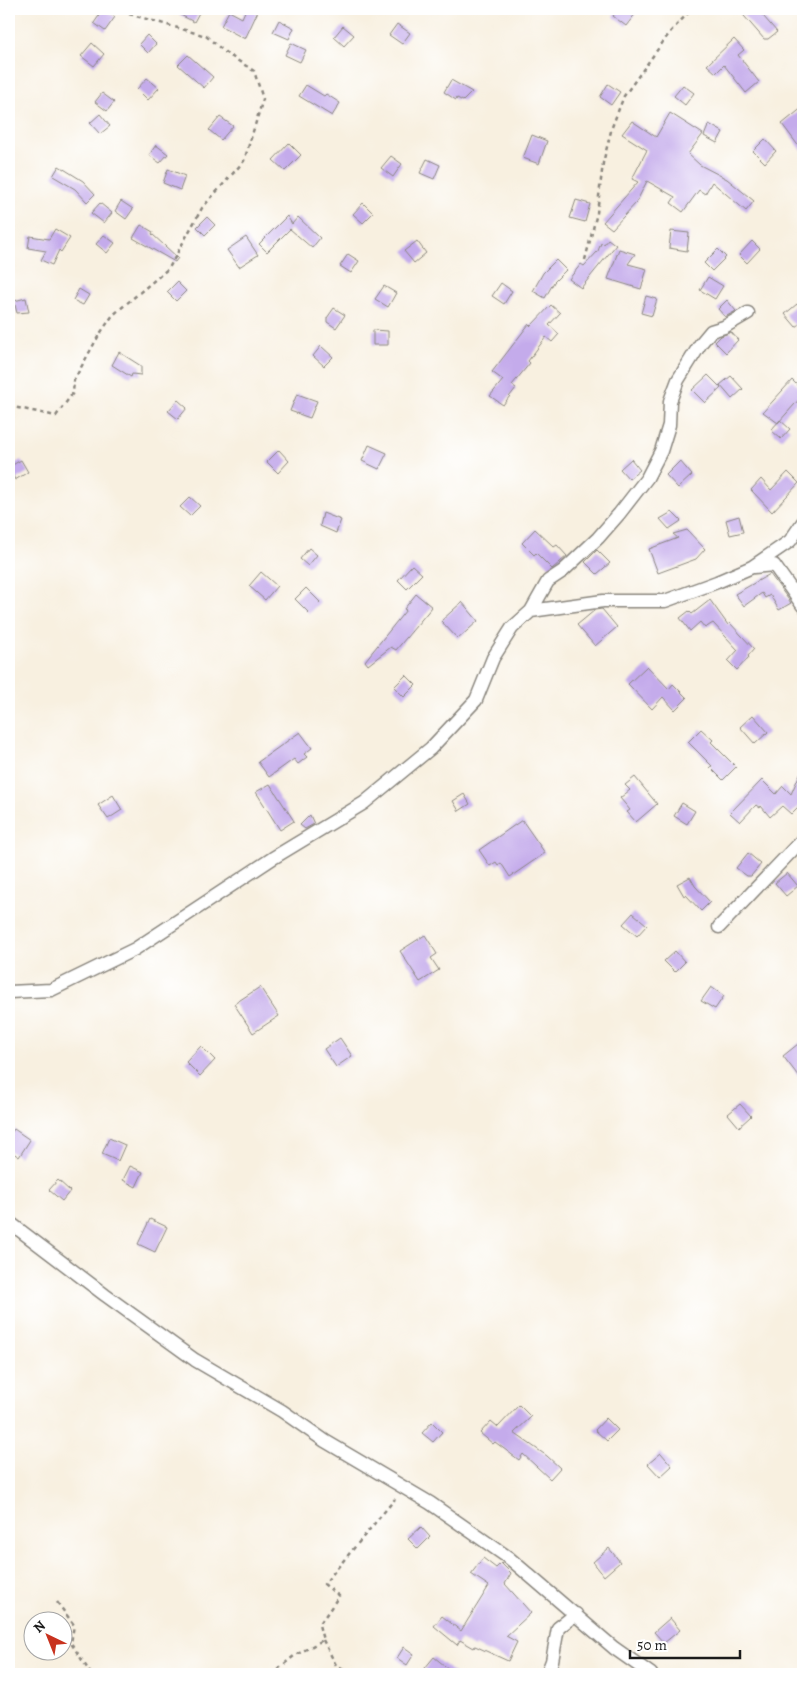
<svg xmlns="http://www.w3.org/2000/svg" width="812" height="1683" font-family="Alegreya,serif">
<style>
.building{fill:#c4abeb}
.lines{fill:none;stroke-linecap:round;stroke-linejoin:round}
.street-casing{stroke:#8a867e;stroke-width:15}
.path{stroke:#8a867e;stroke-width:2.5;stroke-dasharray:4 4;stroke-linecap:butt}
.street{stroke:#fff;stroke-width:12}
</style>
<rect width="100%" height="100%" fill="#fff"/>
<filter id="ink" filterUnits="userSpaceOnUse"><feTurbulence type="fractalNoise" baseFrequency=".02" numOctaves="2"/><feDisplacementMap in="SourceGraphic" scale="10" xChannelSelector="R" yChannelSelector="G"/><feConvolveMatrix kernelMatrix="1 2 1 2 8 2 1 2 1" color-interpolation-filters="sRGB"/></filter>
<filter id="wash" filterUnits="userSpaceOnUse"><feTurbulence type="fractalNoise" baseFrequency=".0096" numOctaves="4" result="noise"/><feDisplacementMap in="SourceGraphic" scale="20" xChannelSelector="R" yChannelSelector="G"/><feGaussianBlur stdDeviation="1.12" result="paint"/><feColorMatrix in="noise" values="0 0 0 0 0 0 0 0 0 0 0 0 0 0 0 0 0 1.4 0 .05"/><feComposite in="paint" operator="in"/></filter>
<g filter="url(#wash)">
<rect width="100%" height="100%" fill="#f8f0e0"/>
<g id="blocks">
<path class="building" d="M169,9H201L194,22Z
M246,9H259L245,39L221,26L229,11L242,18Z
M618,9H639L626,26L613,16Z
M738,9H757L777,32L768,39H764Z
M103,10L115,17L105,31L94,23Z
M279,20L294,28L289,39L273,32Z
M397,24L410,33L402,44L389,35Z
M343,26L354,35L344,46L334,37Z
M147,35L156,44L148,53L139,44Z
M734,39L744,50L738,55L759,82L746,93L724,65L716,73L707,65Z
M92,43L104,54L94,66L81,56Z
M291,43L306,50L300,62L285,55Z
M188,55L213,77L204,88L178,65Z
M147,78L159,88L148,100L137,89Z
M451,80L472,92L463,101L457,98L456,100L444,92Z
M608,84L620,92L611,105L600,97Z
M306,85L324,96L326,94L340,103L332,116L299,96Z
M683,85L694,93L685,105L674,96Z
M102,93L114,102L107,111L95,102Z
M803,107V152L782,124Z
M670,113L703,134L688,154L700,165L727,179L754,201L746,211L712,182L705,194L699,190L683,212L671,203L675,197L647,181L636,203L612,229L603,222L638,182L632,179L647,150L622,134L632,121L656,137Z
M100,114L110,126L100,134L90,123Z
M220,117L233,126L221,140L209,130Z
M709,124L723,132L717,143L704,136Z
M532,135L547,141L539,164L523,158Z
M765,139L776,151L765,163L753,151Z
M289,143L301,155L285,171L273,160Z
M156,145L168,154L160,163L149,155Z
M391,156L402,164L393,177L381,168Z
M427,159L440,165L434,179L420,173Z
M59,166L83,181L95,194L87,202L75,189L53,176Z
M168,169L185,176L180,190L163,183Z
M576,200L590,204L585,222L570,218Z
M121,201L133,209L126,219L115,211Z
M100,203L112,213L104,223L91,213Z
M363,203L373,213L363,223L353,214Z
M287,216L292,224L298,217L320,238L312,248L290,229L267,252L259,244Z
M207,217L215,225L205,235L197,227Z
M141,225L153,232L152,234L178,258L175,262L133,238Z
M55,229L70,238L61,252L59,250L52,265L41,260L46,251L28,248L30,236L49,239Z
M671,231L689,233L687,251L669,248Z
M104,235L115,243L107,253L96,244Z
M246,237L258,255L239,267L227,250Z
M608,239L616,245L581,288L569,279L581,264L584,266L598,251L601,243L604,244Z
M417,241L426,253L414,263L404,251Z
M752,241L760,249L747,263L739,255Z
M619,249L635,254L628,264L647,269L641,289L608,279Z
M718,249L726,257L712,271L704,263Z
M348,254L359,261L351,273L340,266Z
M556,260L566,270L554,282L545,298L533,291L543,273Z
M708,277L723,286L715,299L700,290Z
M177,282L186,291L176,301L167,292Z
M501,283L512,291L504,304L492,296Z
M384,286L396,293L388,307L375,299Z
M79,289L89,295L83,305L73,300Z
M646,296L657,299L652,316L641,313Z
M26,298L29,312L17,313L14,301Z
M727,300L736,311L725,317L718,309Z
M797,304L803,311V322L796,327L785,314Z
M551,305L560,313L549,325L559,334L552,342L546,337L528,361L530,363L512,385L516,388L503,405L490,396L503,380L492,372L529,324L531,326Z
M334,308L345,315L336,328L327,322V318Z
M373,330L388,331V345H373Z
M731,332L738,340L726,353L715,342L721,336Z
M321,346L333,357L324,366L313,356Z
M119,352L141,366V375L132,374L131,377L112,365Z
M708,375L721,388L705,403L692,390Z
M731,376L743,389L732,399L720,385Z
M792,380L803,391V395L778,423L763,412Z
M297,394L317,401L310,418L290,411Z
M178,400L187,408L178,419L168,411Z
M780,420L790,429L781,439L771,430Z
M369,445L387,453L379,469L362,461Z
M279,450L289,461L278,473L267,462Z
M631,459L640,470L629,479L620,469Z
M21,460L28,472L15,480L9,467Z
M680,461L692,475L678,488L666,475Z
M788,472L799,483L772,512L751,490L761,479L771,490Z
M190,497L200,506L190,516L180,507Z
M672,512L681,521L669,529L660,519Z
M323,513L341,520L336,533L320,526Z
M739,516L743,532L730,535L726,520Z
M535,529L554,547L557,545L567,556L552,569L536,553L534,555L522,543Z
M687,530L705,549L696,559L658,573L649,549L678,538L673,534Z
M309,548L317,555L308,566L300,559Z
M597,550L610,563L597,574L585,562Z
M412,565L422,574L407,589L398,580Z
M261,572L277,586L265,600L249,586Z
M770,574L791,603L779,610L770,595L765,598L762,593L744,606L735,594Z
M306,588L320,602L309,613L295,599Z
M416,594L432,607L396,650L391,647L368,665L365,661L406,610L404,609Z
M710,600L728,625L730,623L754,649L748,656L749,657L737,670L728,661L738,650L713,623L705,628L700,622L690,631L680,618L689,611L692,614Z
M462,602L478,621L458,639L441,621Z
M602,609L617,627L595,646L577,625L595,610Z
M647,666L669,689L673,684L687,698L675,710L663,697L652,709L628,684Z
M406,675L416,685L404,697L394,687Z
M753,715L768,732L755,744L740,727Z
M701,729L713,740L711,742L736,767L723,780L710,767L712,766L688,742Z
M300,732L312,748L304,754L307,757L298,764L294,759L269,777L258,762Z
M803,767V802L791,814L782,806L770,817L761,806L760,808L756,805L740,822L730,813L762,780L776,794L783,786L791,794Z
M635,777L657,804L636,822L627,812L630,810L620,798L630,790L625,785Z
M270,784L294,821L280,830L256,792Z
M464,794L470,804L459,811L453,801Z
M113,795L122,810L108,819L98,805Z
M682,803L695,811L687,824L674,816Z
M310,815L314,824L305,829L300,825Z
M522,820L545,853L510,877L501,863L498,865L496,862L490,866L479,850Z
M748,853L761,864L751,876H747L736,868Z
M787,873L798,886L786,896L775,883Z
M690,877L695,886L710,902L701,911L686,895L684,896L677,884Z
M633,913L647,925L637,936L623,924Z
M425,935L437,954L431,958L439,970L420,982L400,951Z
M675,951L685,962L675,972L664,961Z
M260,987L279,1016L253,1033L234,1004Z
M711,987L724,996L715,1009L701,1001Z
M340,1038L352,1056L336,1067L324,1049Z
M803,1040V1082L783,1056Z
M201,1046L215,1060L200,1076L186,1062Z
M740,1104L751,1116L739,1127L728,1114Z
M14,1129L30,1140L19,1157L9,1150V1136Z
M109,1138L125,1145L118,1161L102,1154Z
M130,1166L143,1172L136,1187L123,1180Z
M58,1180L70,1191L62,1201L49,1190Z
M150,1219L167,1227L155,1252L138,1244Z
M519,1405L531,1417L514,1433L547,1456L560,1468L550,1479L523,1454L519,1460L495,1442L493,1444L480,1433L491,1421L498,1427Z
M606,1418L618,1430L607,1441L595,1430Z
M432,1422L442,1432L433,1442L422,1433Z
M661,1453L672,1466L660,1477L648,1464Z
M421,1527L430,1537L418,1549L408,1539Z
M609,1548L620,1562L604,1576L593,1562Z
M483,1558L496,1568L501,1563L511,1573L505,1584L531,1613L506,1636L517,1642L508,1661L475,1646L474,1648L460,1640L457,1645L434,1626L442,1616L461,1631L489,1586L471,1574Z
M670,1618L680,1630L664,1643L654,1632Z
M404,1647L414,1654L407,1665L397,1658Z
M434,1657L455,1674H420Z"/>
</g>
</g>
<g filter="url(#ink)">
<use href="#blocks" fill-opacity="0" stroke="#8a867e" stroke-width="1"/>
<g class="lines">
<defs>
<path id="street" d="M754,567L774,565L803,606
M531,611L548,581L563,571L598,538L619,514L647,478L661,451L669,425L670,401L678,380L701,343L711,331L724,327L748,313
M719,927L803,839
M9,992L51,990L135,949L273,858L364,803L431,748L476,700L493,658L512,628L531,611L603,601H665L717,582L752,567L790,541L803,522
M9,1222L105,1295L195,1360L282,1411L325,1441L430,1503L509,1558L614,1648L651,1674
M547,1674L552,1661L558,1628L576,1614"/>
</defs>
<use href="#street" class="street-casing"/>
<path class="path" d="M585,260L597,213L603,163L612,127L624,96L671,31L692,9
M9,406L56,416L73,393L74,380L99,335L113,315L169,268L202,208L244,161L263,99L254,71L226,53L206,36L129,14L124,9
M57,1602L74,1625L71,1643L91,1674
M323,1640L336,1665L354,1674
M272,1674L294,1656L323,1640L319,1625L339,1596L324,1584L395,1499"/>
<use href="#street" class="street"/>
</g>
</g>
<rect width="812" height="1683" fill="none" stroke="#fff" stroke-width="30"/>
<g transform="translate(48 1636) rotate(317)"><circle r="24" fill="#ffffff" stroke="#a4a4a4"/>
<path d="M0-4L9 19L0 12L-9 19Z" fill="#c8321e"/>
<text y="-8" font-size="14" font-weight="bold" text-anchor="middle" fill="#1c1c1c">N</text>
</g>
<path d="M630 1650v8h110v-8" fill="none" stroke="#1c1c1c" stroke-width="2.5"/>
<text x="637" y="1650" font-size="15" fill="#1c1c1c" stroke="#ffffff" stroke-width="4" paint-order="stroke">50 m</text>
</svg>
